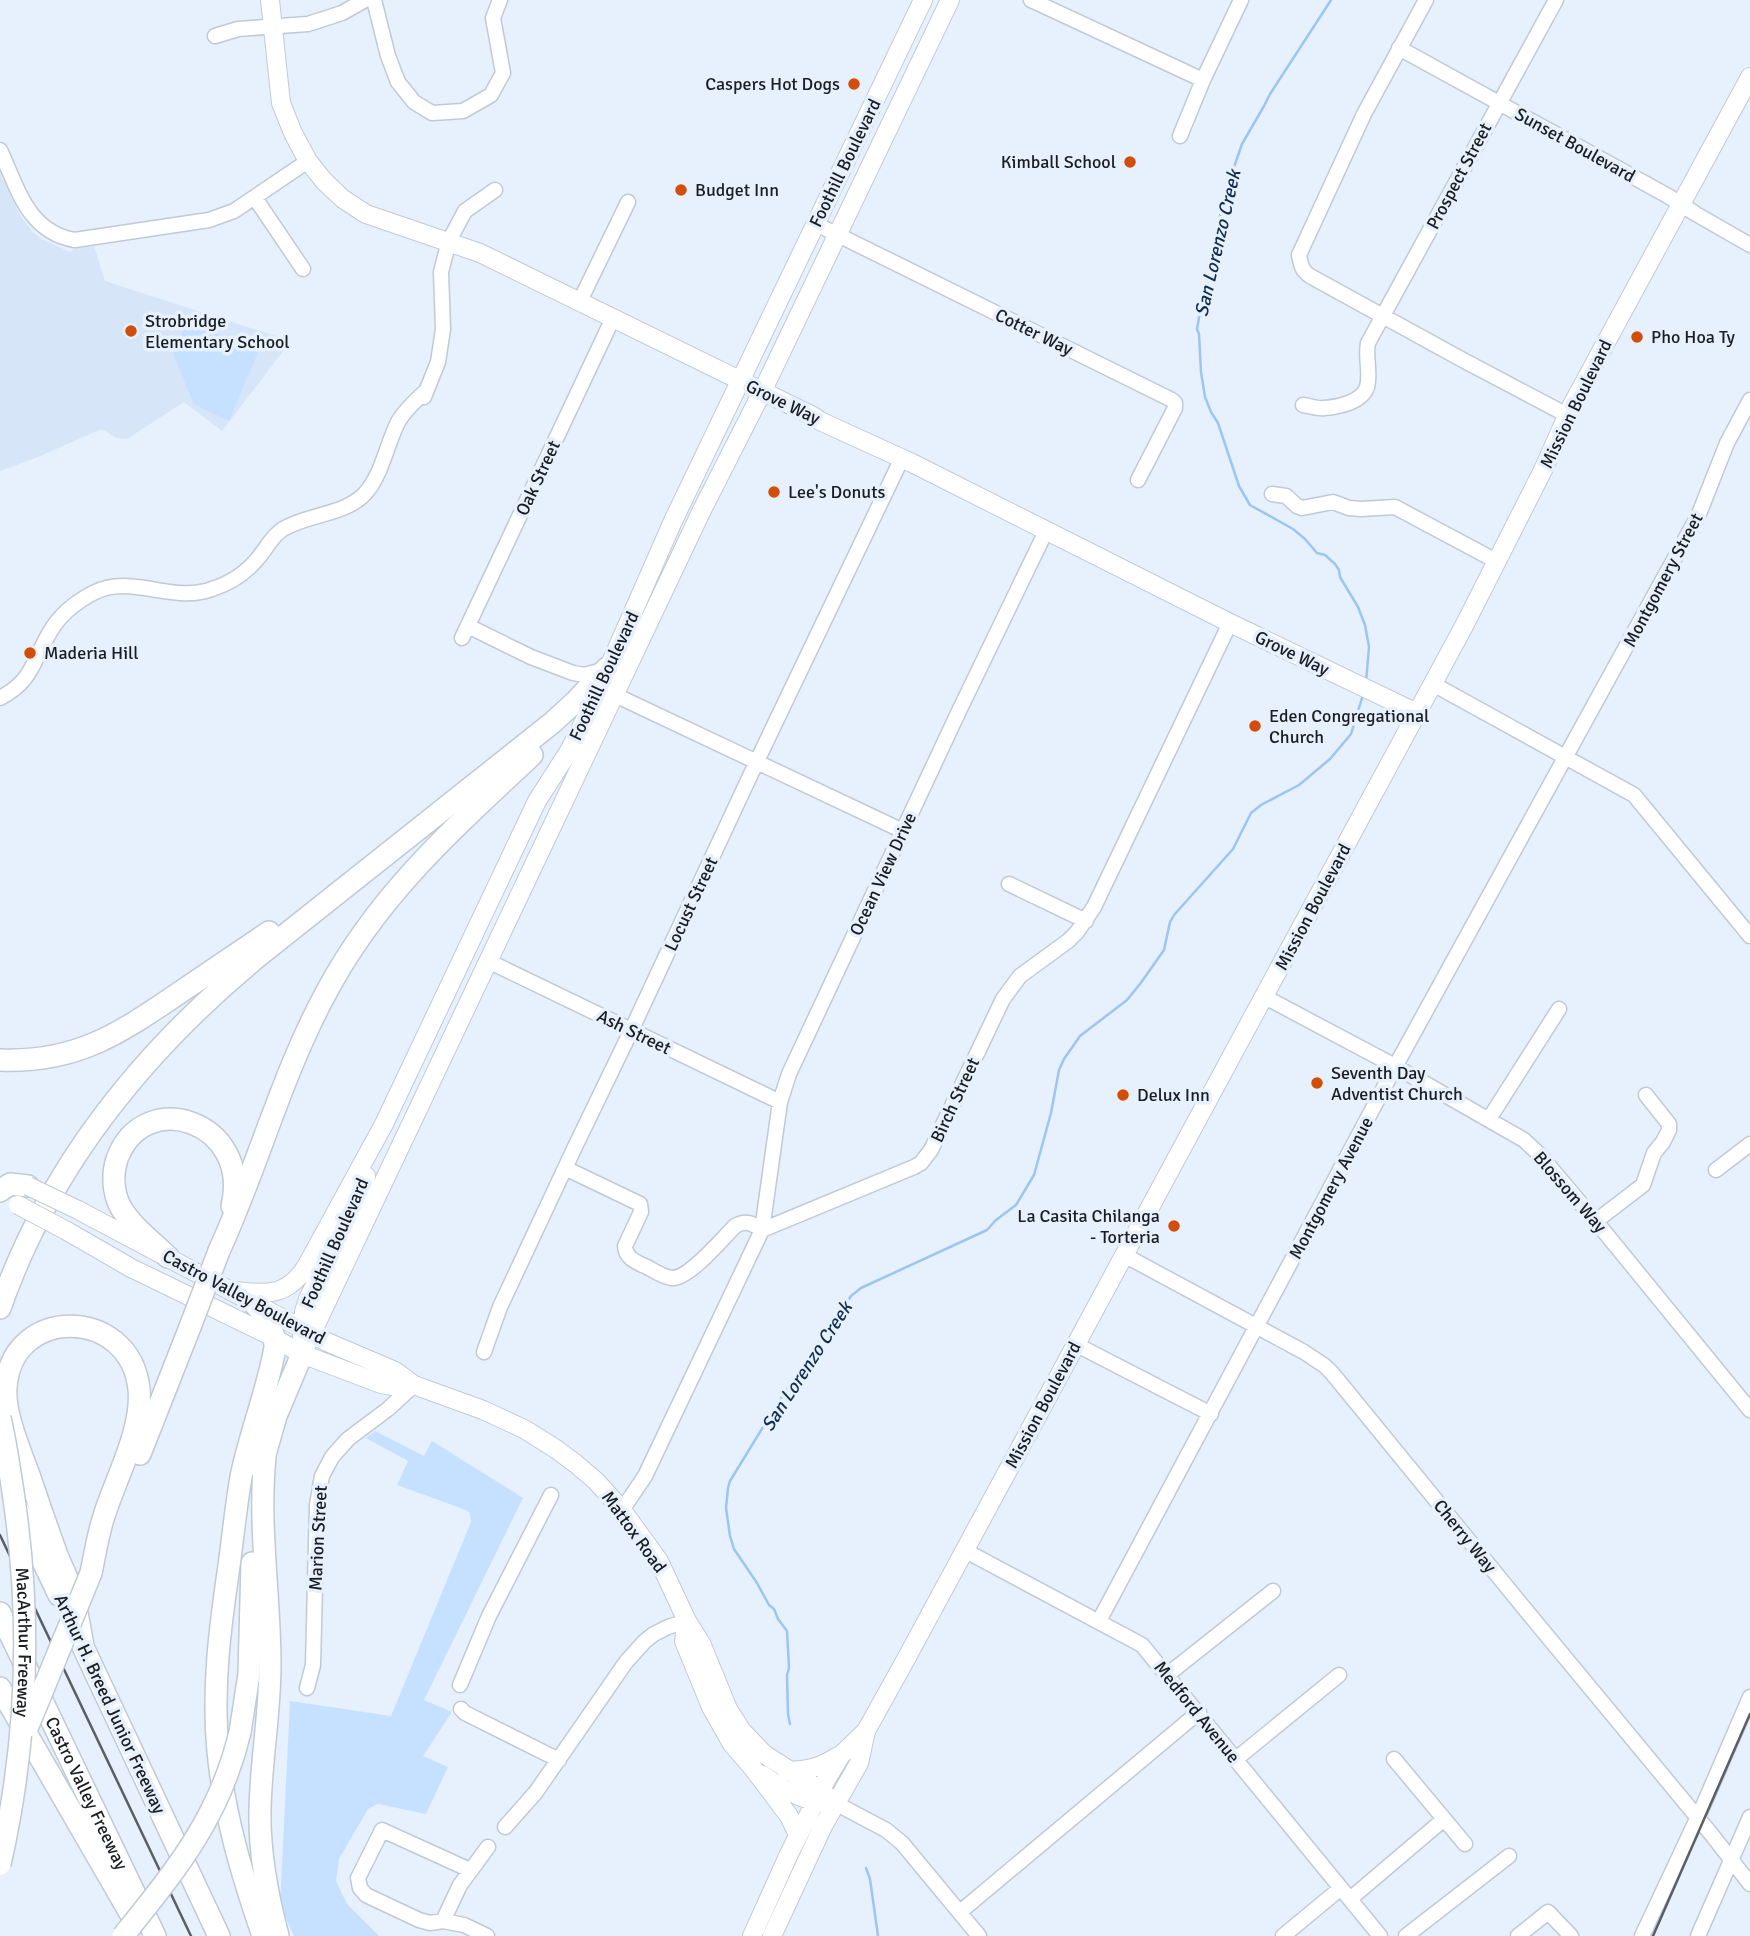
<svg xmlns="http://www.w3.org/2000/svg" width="1750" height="1936" font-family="Signika,sans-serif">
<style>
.built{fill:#d6e5f7}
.green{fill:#c5e1ff}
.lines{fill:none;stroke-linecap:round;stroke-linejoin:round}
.stream{stroke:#9cc5f1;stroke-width:2.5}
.minor-casing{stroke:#c0cad5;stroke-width:17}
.major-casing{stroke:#c0cad5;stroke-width:20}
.highway-casing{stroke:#c0cad5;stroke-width:24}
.minor{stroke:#fff;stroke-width:14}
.major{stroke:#fff;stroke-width:18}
.highway{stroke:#fff;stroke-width:21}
.rail{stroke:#5a5f65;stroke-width:2.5}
.major-bridge-casing{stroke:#c0cad5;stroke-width:20;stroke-linecap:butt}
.highway-bridge-casing{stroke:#c0cad5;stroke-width:24;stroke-linecap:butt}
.major-bridge{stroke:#fff;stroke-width:18}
.highway-bridge{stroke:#fff;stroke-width:21}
.poi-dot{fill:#d24d07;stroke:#e7f1fd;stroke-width:2.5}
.labels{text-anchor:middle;stroke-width:7;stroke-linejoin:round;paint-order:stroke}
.poi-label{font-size:18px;fill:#1a1d21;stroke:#e7f1fd;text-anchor:start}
.street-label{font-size:18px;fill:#1a1d21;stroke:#e7f1fd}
.water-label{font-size:19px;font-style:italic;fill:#112e4a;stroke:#e7f1fd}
</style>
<rect width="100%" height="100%" fill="#e7f1fd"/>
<path class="built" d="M0,174L22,218L32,231L42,239L70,252L74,249L94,246L105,281L291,341L222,431L184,402L127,439L116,438L104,430H99L38,457L0,471Z"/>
<path class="green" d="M188,320L258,352L229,421L194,404L173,354Z
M375,1431L424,1456L432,1441L523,1498L424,1700L452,1712L423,1756L448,1767L426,1814L378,1804L368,1809L339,1859L336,1881L347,1904L379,1936H294L280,1905L290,1701L391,1716L471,1522L470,1513L466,1510L397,1485L408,1461L366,1438Z"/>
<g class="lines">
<path class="stream" d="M1331,0L1270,94L1264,106L1242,144L1224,196L1225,202L1220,216L1212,274L1203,295L1197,329L1199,334L1201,372L1205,397L1211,412L1218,423L1239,486L1250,505L1293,529L1305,539L1317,553L1325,555L1335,564L1339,570L1340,577L1358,607L1365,625L1369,647L1366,682
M790,1724L788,1714L787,1675L789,1668L787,1631L778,1619L774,1609L769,1605L757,1583L734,1549L730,1536L726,1508L728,1488L730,1481L777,1404L851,1296L861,1288L987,1230L996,1220L1016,1205L1034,1175L1051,1113L1059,1070L1064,1059L1080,1036L1127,1000L1140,984L1164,950L1170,922L1174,915L1233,849L1251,813L1261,805L1299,785L1330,759L1351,734L1363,695
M866,1868L870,1879L878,1936"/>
<defs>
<path id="minor" d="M374,0L388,56L398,82L414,102L432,113L463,111L491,95L503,73L493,18L500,0
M1031,0L1203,80
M1426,0L1364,114L1299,255C1301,264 1301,270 1310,276L1461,359L1567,415
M215,36L238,29L308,24L342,13L365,0
M1399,48L1668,196L1696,214L1750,245
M1180,136L1203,80L1241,0
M0,150C18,189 28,232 75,240L209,220L234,211L308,161
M255,198L303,269
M816,224L1172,400L1175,403V408L1138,480
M580,301L628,202
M424,397L438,362L443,329L441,272L449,241L465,211L495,190
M1303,405C1310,406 1318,409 1324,408C1339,407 1362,402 1367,387C1371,373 1365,358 1368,343L1556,0
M1272,494L1286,496L1297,506L1302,508L1333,502L1349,508L1361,509L1395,507L1498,562
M468,626L531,657L573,673L584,675L603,670
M462,638L613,318
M1433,684L1634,795L1750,936
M615,695L903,831
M0,698C33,681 33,660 50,632C59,616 76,602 93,593C131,573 172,604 212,589C231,583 247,572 259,557C267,547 273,535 283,529C310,513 349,515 368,490C383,470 387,444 398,422C405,410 416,400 426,391
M1009,884L1086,921
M488,961L780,1102
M1265,997L1391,1064L1524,1140L1539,1154L1598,1224L1750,1410
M1489,1119L1559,1009
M565,1168L640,1204L641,1212L625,1246C626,1259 636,1262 647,1267C654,1271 663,1277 672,1278C689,1279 722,1239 735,1226C746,1220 752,1223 762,1230
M1716,1170L1750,1144
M1596,1221L1643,1185L1654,1153L1663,1142L1669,1130V1124L1646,1095
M762,1230L914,1167L921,1163L931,1150L1003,999L1020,976L1068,941L1077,932L1094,907L1230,623
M1124,1255L1304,1352L1325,1366L1332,1373L1529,1614L1712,1835L1750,1884
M1075,1344L1211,1414
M484,1352L500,1307L573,1151L631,1031L757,761L902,458
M622,1510L645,1476L762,1230L780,1102L789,1074L959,711L1046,531
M964,1550L1142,1645L1380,1936
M1099,1621L1395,1067L1699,514L1727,443L1750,400
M1167,1675L1273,1591
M460,1685L489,1616L551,1495
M307,1688L313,1665L317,1505L322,1476L332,1457L348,1439L388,1409L414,1385
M461,1709L465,1713L559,1760
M1236,1759L1339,1675
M1394,1759L1465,1844
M837,1804L886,1830L902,1843L979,1936
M505,1827L536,1792L626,1662L645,1641L654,1634L668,1627L687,1621
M470,1870L382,1830L358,1878L360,1888L366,1895L419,1920L430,1923L443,1921L464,1925L487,1936
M1350,1899L1443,1820
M960,1912L1199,1712
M443,1921L460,1885L488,1847
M1283,1936L1341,1888
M1406,1936L1509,1856
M1518,1936L1548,1912L1571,1936
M1642,1936L1703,1806L1750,1697
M1698,1936L1750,1817"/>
<path id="major" d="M270,0L281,103L293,133L308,161L324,181L343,199L366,214L480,253L813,416L820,421L912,463L1230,623L1417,713
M78,1210L327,1342L395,1371L414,1385L483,1410L524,1429L556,1449L576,1464L596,1481L622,1510L659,1561L687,1621L701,1643L728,1709L742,1731L764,1754L820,1790L837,1804
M67,1231L131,1268L267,1334L302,1354L381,1384L399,1387L414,1385
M234,1291C267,1294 288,1297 307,1265L384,1124L537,801L569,751L590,710L673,521L923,0
M302,1337L304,1312L308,1299L363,1187L366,1176
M302,1354L702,510L762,392L950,0
M687,1621L684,1641L711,1707L732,1744L752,1767L789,1816L798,1835
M787,1771C809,1770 819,1768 838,1756
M763,1775C781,1788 804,1802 826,1803
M752,1936L789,1854L826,1780L841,1755L866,1731L906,1659L1464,626L1543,470L1572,405L1750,77
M772,1936L823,1826L859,1763L866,1731"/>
<g id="highway">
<path d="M0,1060C76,1063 119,1034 179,993C209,973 239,952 269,932"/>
<path d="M0,1191L10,1184L28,1186"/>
<path d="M219,1251C258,1166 282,1073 327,991C379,894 453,829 532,755"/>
<path d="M168,1257C152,1241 131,1226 120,1206C113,1192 112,1174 117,1159C144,1085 252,1122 232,1206"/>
<path d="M252,1301C264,1314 276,1331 275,1348C267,1392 250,1433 241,1477C236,1506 233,1536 229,1566C220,1627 212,1689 218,1751C224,1815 242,1875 263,1936"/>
<path d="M0,1308C50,1165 145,1049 261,954L552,723L576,701L607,668"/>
<path d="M140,1454L190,1327"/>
<path d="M265,1457C258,1527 270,1595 270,1665C270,1713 261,1761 260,1809C259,1853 267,1894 278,1936"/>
<path d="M261,1469L276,1416L302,1354"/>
<path d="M17,1507L59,1595"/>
<path id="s1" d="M0,1613L155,1936"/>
<path d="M77,1634L219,1936"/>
<path d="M83,1646C80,1629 77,1611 73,1594C69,1581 62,1568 57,1555C47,1528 38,1501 29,1475C20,1450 4,1414 6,1388C11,1305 130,1306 139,1389C143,1430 116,1477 104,1516C98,1534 95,1554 91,1573"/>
<path d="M0,1688L130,1913"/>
<path d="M240,1732L249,1674L252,1563"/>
</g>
</defs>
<use href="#minor" class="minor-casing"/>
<use href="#major" class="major-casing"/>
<use href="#highway" class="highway-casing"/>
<use href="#minor" class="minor"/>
<use href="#major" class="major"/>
<use href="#highway" class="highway"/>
<path class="rail" d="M0,1535L191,1936
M1653,1936L1750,1714"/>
<defs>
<path id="major-bridge" d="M28,1186L78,1210
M18,1205L67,1231"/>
<g id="highway-bridge">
<path d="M190,1327L219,1251"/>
<path id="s2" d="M0,1418C6,1443 9,1467 13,1492C32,1617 28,1741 0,1864"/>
<path d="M28,1726L91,1573"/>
<path d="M123,1936C176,1870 220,1817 240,1732"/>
</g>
</defs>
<use href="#major-bridge" class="major-bridge-casing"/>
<use href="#highway-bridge" class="highway-bridge-casing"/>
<use href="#major-bridge" class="major-bridge"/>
<use href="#highway-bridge" class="highway-bridge"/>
</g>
<g class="poi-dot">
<circle cx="854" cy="84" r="7"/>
<circle cx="1130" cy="162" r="7"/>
<circle cx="681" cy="190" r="7"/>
<circle cx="131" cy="331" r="7"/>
<circle cx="1637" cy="337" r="7"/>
<circle cx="774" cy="492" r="7"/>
<circle cx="30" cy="653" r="7"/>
<circle cx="1255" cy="726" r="7"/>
<circle cx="1317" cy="1083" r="7"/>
<circle cx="1123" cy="1095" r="7"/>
<circle cx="1174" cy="1226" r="7"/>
</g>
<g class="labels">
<g class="poi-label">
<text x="840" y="90" text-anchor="end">Caspers Hot Dogs</text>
<text x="1116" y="168" text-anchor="end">Kimball School</text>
<text x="695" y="196">Budget Inn</text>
<text x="145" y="327">Strobridge<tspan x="145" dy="21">Elementary School</tspan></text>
<text x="1651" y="343">Pho Hoa Ty</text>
<text x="788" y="498">Lee's Donuts</text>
<text x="44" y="659">Maderia Hill</text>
<text x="1269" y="722">Eden Congregational<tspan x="1269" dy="21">Church</tspan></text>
<text x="1331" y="1079">Seventh Day<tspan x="1331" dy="21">Adventist Church</tspan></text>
<text x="1137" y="1101">Delux Inn</text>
<text x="1160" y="1222" text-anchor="end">La Casita Chilanga<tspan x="1160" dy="21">- Torteria</tspan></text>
</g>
<g class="street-label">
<text transform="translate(1575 145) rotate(29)" y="6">Sunset Boulevard</text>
<text transform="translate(845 163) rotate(-64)" y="6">Foothill Boulevard</text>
<text transform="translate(1459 176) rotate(-62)" y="6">Prospect Street</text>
<text transform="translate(1034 332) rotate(26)" y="6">Cotter Way</text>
<text transform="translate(783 402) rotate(26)" y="6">Grove Way</text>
<text transform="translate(1576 404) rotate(-64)" y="6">Mission Boulevard</text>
<text transform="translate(538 478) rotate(-65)" y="6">Oak Street</text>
<text transform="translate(1663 580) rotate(-62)" y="6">Montgomery Street</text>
<text transform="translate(1292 653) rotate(26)" y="6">Grove Way</text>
<text transform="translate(604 676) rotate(-65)" y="6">Foothill Boulevard</text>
<text transform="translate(883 874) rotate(-65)" y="6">Ocean View Drive</text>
<text transform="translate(691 904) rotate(-65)" y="6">Locust Street</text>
<text transform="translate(1313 907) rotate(-62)" y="6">Mission Boulevard</text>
<text transform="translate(634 1032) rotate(26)" y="6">Ash Street</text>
<text transform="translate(955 1100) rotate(-65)" y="6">Birch Street</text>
<text transform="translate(1331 1188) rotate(-62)" y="6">Montgomery Avenue</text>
<text transform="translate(1570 1192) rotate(49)" y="6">Blossom Way</text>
<text transform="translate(335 1243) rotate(-66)" y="6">Foothill Boulevard</text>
<text transform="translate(244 1297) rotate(28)" y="6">Castro Valley Boulevard</text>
<text transform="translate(1043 1405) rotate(-62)" y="6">Mission Boulevard</text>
<text transform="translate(634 1532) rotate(54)" y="6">Mattox Road</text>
<text transform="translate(1465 1536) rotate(51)" y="6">Cherry Way</text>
<text transform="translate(318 1538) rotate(-87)" y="6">Marion Street</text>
<text dy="6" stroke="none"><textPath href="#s2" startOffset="226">MacArthur Freeway</textPath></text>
<text transform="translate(110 1704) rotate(65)" y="6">Arthur H. Breed Junior Freeway</text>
<text transform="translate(1197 1712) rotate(51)" y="6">Medford Avenue</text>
<text dy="6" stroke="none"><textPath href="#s1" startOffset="200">Castro Valley Freeway</textPath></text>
</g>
<g class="water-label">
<text transform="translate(1217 243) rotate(-77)" y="7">San Lorenzo Creek</text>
<text transform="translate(806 1366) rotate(-57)" y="7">San Lorenzo Creek</text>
</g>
</g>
</svg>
